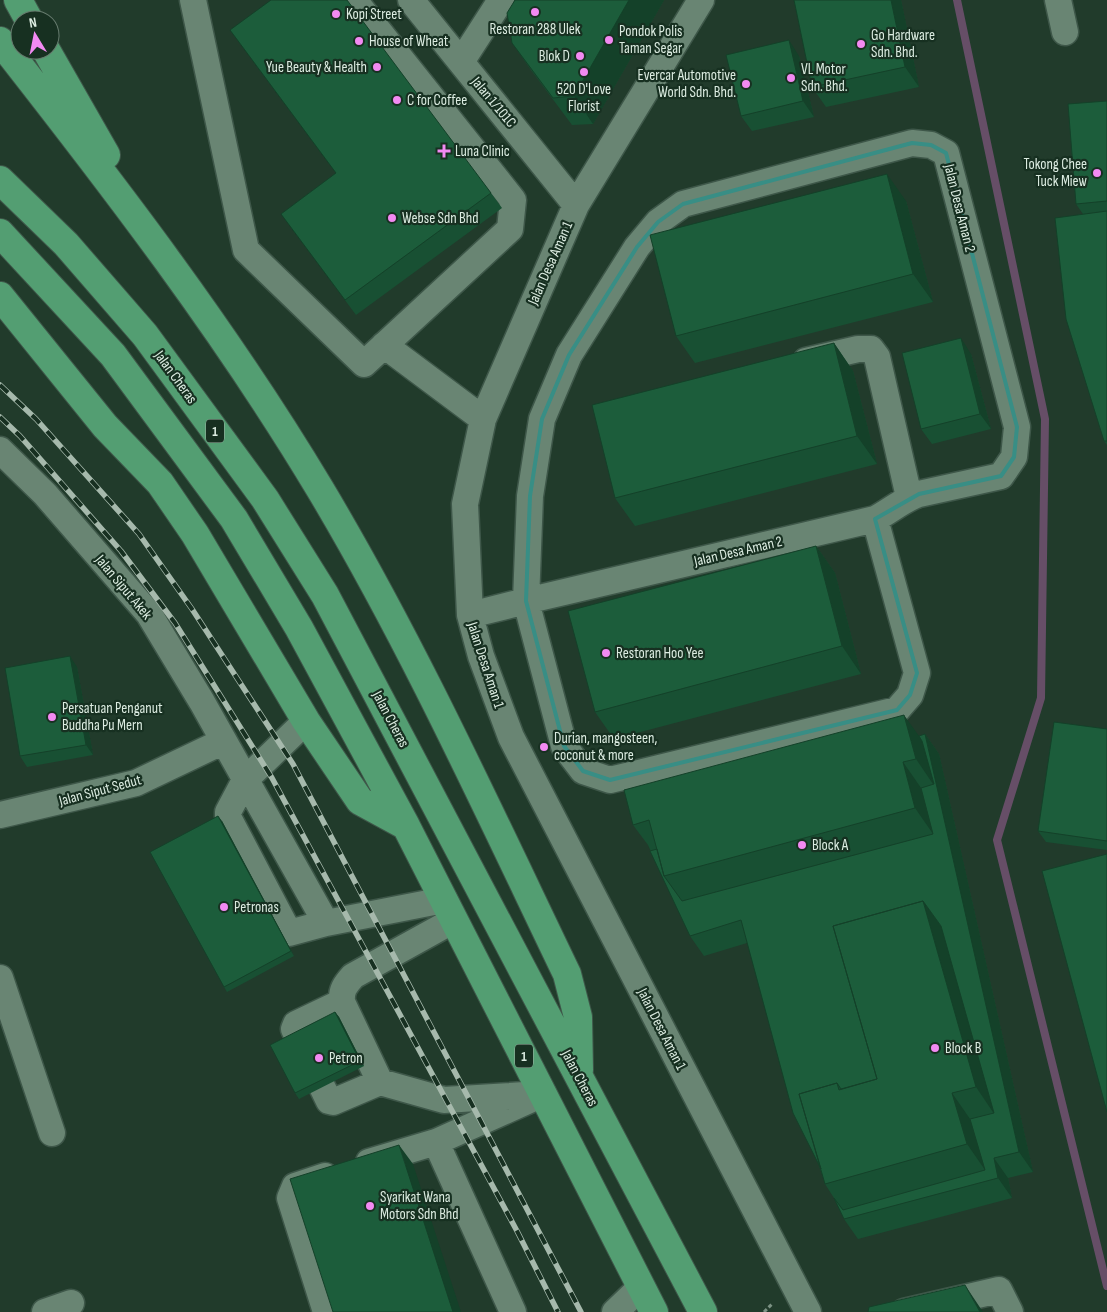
<svg xmlns="http://www.w3.org/2000/svg" width="1107" height="1312" font-family="'Sofia Sans Condensed',sans-serif">
<style>
.lines{fill:none;stroke-linecap:round;stroke-linejoin:round}
.stream{stroke:#664e67;stroke-width:8}
.minor-casing{stroke:#3e5749;stroke-width:29}
.highway-casing{stroke:#3e5749;stroke-width:30}
.path{stroke:#7c9284;stroke-width:3;stroke-dasharray:4 2.5;stroke-linecap:butt}
.minor{stroke:#698573;stroke-width:26}
.highway{stroke:#539e72;stroke-width:28}
.rail-casing{stroke:#a6b9ac;stroke-width:5.5}
.rail{stroke:#173021;stroke-width:4;stroke-dasharray:11;stroke-linecap:butt}
.wall{fill:#185033}
.shaded-wall{fill:#144129}
.building{fill:#1c5d3b;stroke:#144129}
.marked{fill:none;stroke:#388e85;stroke-width:4;stroke-linejoin:round}
.poi-dot{fill:#f28af2;stroke:#173021;stroke-width:2}
.labels{text-anchor:middle;stroke-width:4.5;stroke-linejoin:round;paint-order:stroke}
.shield{fill:#173021;stroke:#a1b4a7;stroke-width:1}
.shield-label{font-size:14px;font-weight:bold;fill:#dcece1}
.poi-label{font-size:15px;fill:#dcece1;stroke:#173021;text-anchor:start}
.street-label{font-size:15px;fill:#dcece1;stroke:#173021}
</style>
<rect width="100%" height="100%" fill="#213b2b"/>
<g class="lines">
<path class="stream" d="M957,0L1045,419L1041,698L997,840L1107,1286"/>
<defs>
<path id="minor" d="M193,0L246,250L364,364L510,229L513,200L354,0
M411,0L576,205
M701,0L576,205L483,419L465,504L470,615L481,656L511,737L808,1312
M1058,0L1065,32
M461,62L501,0
M384,345L483,419
M806,361L858,349H871L877,357L909,497
M0,450L45,494L149,614L202,702L326,923
M470,615L526,601L875,519C890,511 904,499 919,494L1001,476L1014,457L1017,427L946,153L931,145L912,143L683,204L658,222L637,247L569,355L542,419L530,496L526,601L564,746L583,771L610,780L897,710L910,695L917,673L875,519
M306,721L245,780L228,812V817L289,933L326,923L444,900
M0,815L136,783L224,741
M0,978L52,1133
M342,1002L296,1024L294,1029L329,1101L333,1102L380,1082L444,1100L525,1095
M380,1082L342,1002C341,990 345,985 353,976L454,920
M436,1142L513,1312
M369,1162L436,1142L543,1094
M325,1176L295,1186L290,1198L326,1312
M45,1312L71,1303
M615,1312L641,1287
M904,1312L999,1290L1010,1312"/>
<path id="highway" d="M18,0L29,20
M0,41C113,185 226,332 320,489C412,643 489,812 567,974L578,1017L579,1070
M46,50L106,155
M0,180L66,244L145,335L265,499L325,595L703,1312
M0,233L113,355L234,519L299,628L406,826L654,1312
M0,296L105,426L160,483L195,534L306,721L360,801L406,826"/>
</defs>
<use href="#minor" class="minor-casing"/>
<use href="#highway" class="highway-casing"/>
<path class="path" d="M764,1312L773,1303"/>
<use href="#minor" class="minor"/>
<use href="#highway" class="highway"/>
<defs>
<path id="rail" d="M0,385L36,419L139,534L192,609L293,764L581,1312
M0,417L20,436L121,551L175,623L272,778L517,1231L558,1312"/>
</defs>
<use href="#rail" class="rail-casing"/>
<use href="#rail" class="rail"/>
</g>
<path class="wall" d="M515,0H664L593,124L572,125L531,70L512,43Z
M794,0H901L919,87L826,107L812,87Z
M230,30L491,193L502,208L356,315L281,214L336,173Z
M799,56L814,117L752,131L741,116Z
M1107,101V445L1104,441L1083,214L1076,204Z
M906,201L933,302L695,363L676,336Z
M834,343L853,371L877,464L635,526L615,498Z
M971,354L991,429L932,444L921,429Z
M816,546L835,573L861,674L614,739L595,712Z
M77,667L93,755L27,767L20,756Z
M1107,729V850L1046,842L1038,831Z
M925,734L939,754L1033,1172L1008,1178L1012,1198L858,1239L844,1219L834,1198L825,1184L747,943L704,956L690,936L648,845L633,825Z
M222,821L294,956L227,992L224,987Z
M335,1012L339,1017L364,1066L299,1099L295,1093Z"/>
<path class="shaded-wall" d="M629,0H664L593,124L574,96Z
M891,0H901L919,87L905,67Z
M789,40L799,56L814,117L803,101Z
M887,174L906,201L933,302L913,274Z
M961,338L971,354L991,429L980,414Z
M834,343L853,371L877,464L857,436Z
M816,546L835,573L861,674L842,646Z
M70,656L77,667L93,755L86,745Z
M904,715L929,750L925,734L939,754L1033,1172L1019,1152L937,790L916,759Z
M903,762L935,808L947,854L915,808Z
M218,816L222,821L294,956L291,951Z
M923,901L955,946L1007,1133L976,1087Z
M335,1012L339,1017L364,1066L360,1061Z
M952,1093L984,1139L992,1180L967,1144Z
M399,1145L413,1164L461,1312H453Z
M994,1158L1008,1178L1012,1198L998,1178Z
M965,1285L983,1312H980Z"/>
<path class="building" d="M271,0H347L491,193L345,300L281,214L336,173L230,30Z
M515,0H629L574,96L553,98L512,43L507,13Z
M794,0H891L905,67L812,87Z
M789,40L803,101L741,116L726,55Z
M1107,101V201L1076,204L1068,104Z
M887,174L913,274L676,336L650,235Z
M1107,211V441H1104L1066,319L1055,218Z
M961,338L980,414L921,429L902,353Z
M834,343L857,436L615,498L592,405Z
M816,546L842,646L595,712L568,611Z
M70,656L86,745L20,756L5,668Z
M904,715L916,759L903,762L915,808L664,876L649,820L633,825L624,790Z
M1054,722L1107,729V841L1038,831Z
M925,734L1019,1152L994,1158L998,1178L844,1219L834,1198L843,1210L985,1170L970,1119L994,1113L941,926L923,901L833,926L877,1079L841,1089L837,1083L799,1094L821,1169L793,1113L741,920L690,936L650,851L657,849L664,876L682,901L933,834L921,788L934,784L922,741L919,736Z
M218,816L291,951L224,987L150,852Z
M1107,854V1112L1042,871Z
M923,901L976,1087L952,1093L967,1144L825,1184L799,1094L837,1083L839,1090L877,1079L833,926Z
M335,1012L360,1061L295,1093L270,1045Z
M399,1145L453,1312H333L290,1179Z
M965,1285L980,1312H868L869,1307Z"/>
<path class="marked" d="M912,143L931,145L946,153L1017,427L1014,457L1001,476L919,494L875,519L917,673L910,695L897,710L610,780L583,771L564,746L526,601L530,496L542,419L569,355L637,247L658,222L683,204Z"/>
<g class="poi-dot">
<circle cx="535" cy="12" r="5"/>
<circle cx="336" cy="14" r="5"/>
<circle cx="609" cy="40" r="5"/>
<circle cx="359" cy="41" r="5"/>
<circle cx="861" cy="44" r="5"/>
<circle cx="580" cy="56" r="5"/>
<circle cx="377" cy="67" r="5"/>
<circle cx="584" cy="72" r="5"/>
<circle cx="791" cy="78" r="5"/>
<circle cx="746" cy="84" r="5"/>
<circle cx="397" cy="100" r="5"/>
<path d="M441.5 143.5h5v5h5v5h-5v5h-5v-5h-5v-5h5z"/>
<circle cx="1097" cy="173" r="5"/>
<circle cx="392" cy="218" r="5"/>
<circle cx="606" cy="653" r="5"/>
<circle cx="52" cy="717" r="5"/>
<circle cx="544" cy="747" r="5"/>
<circle cx="802" cy="845" r="5"/>
<circle cx="224" cy="907" r="5"/>
<circle cx="935" cy="1048" r="5"/>
<circle cx="319" cy="1058" r="5"/>
<circle cx="370" cy="1206" r="5"/>
</g>
<g class="labels">
<g class="shield">
<rect x="206" y="419.5" width="18" height="23" rx="4"/>
<rect x="515" y="1044.5" width="18" height="23" rx="4"/>
</g>
<g class="shield-label">
<text x="215" y="436">1</text>
<text x="524" y="1061">1</text>
</g>
<g class="poi-label">
<text x="346" y="19">Kopi Street</text>
<text x="535" y="34" text-anchor="middle">Restoran 288 Ulek</text>
<text x="619" y="36">Pondok Polis<tspan x="619" dy="17">Taman Segar</tspan></text>
<text x="871" y="40">Go Hardware<tspan x="871" dy="17">Sdn. Bhd.</tspan></text>
<text x="369" y="46">House of Wheat</text>
<text x="570" y="61" text-anchor="end">Blok D</text>
<text x="367" y="72" text-anchor="end">Yue Beauty &amp; Health</text>
<text x="801" y="74">VL Motor<tspan x="801" dy="17">Sdn. Bhd.</tspan></text>
<text x="736" y="80" text-anchor="end">Evercar Automotive<tspan x="736" dy="17">World Sdn. Bhd.</tspan></text>
<text x="584" y="94" text-anchor="middle">520 D'Love<tspan x="584" dy="17">Florist</tspan></text>
<text x="407" y="105">C for Coffee</text>
<text x="455" y="156">Luna Clinic</text>
<text x="1087" y="169" text-anchor="end">Tokong Chee<tspan x="1087" dy="17">Tuck Miew</tspan></text>
<text x="402" y="223">Webse Sdn Bhd</text>
<text x="616" y="658">Restoran Hoo Yee</text>
<text x="62" y="713">Persatuan Penganut<tspan x="62" dy="17">Buddha Pu Mern</tspan></text>
<text x="554" y="743">Durian, mangosteen,<tspan x="554" dy="17">coconut &amp; more</tspan></text>
<text x="812" y="850">Block A</text>
<text x="234" y="912">Petronas</text>
<text x="945" y="1053">Block B</text>
<text x="329" y="1063">Petron</text>
<text x="380" y="1202">Syarikat Wana<tspan x="380" dy="17">Motors Sdn Bhd</tspan></text>
</g>
<g class="street-label">
<text transform="translate(494 102) rotate(50)" y="5">Jalan 1/101C</text>
<text transform="translate(960 208) rotate(76)" y="5">Jalan Desa Aman 2</text>
<text transform="translate(550 263) rotate(-66)" y="5">Jalan Desa Aman 1</text>
<text transform="translate(176 377) rotate(54)" y="5">Jalan Cheras</text>
<text transform="translate(738 551) rotate(-13)" y="5">Jalan Desa Aman 2</text>
<text transform="translate(124 587) rotate(50)" y="5">Jalan Siput Akek</text>
<text transform="translate(486 665) rotate(72)" y="5">Jalan Desa Aman 1</text>
<text transform="translate(391 719) rotate(62)" y="5">Jalan Cheras</text>
<text transform="translate(100 790) rotate(-15)" y="5">Jalan Siput Sedut</text>
<text transform="translate(662 1029) rotate(63)" y="5">Jalan Desa Aman 1</text>
<text transform="translate(580 1078) rotate(62)" y="5">Jalan Cheras</text>
</g>
</g>
<g transform="translate(35 35) rotate(350)"><circle r="24" fill="#173021" stroke="#667b6e"/>
<path d="M0-4L9 19L0 12L-9 19Z" fill="#f28af2"/>
<text y="-8" font-size="14" font-weight="bold" text-anchor="middle" fill="#dcece1">N</text>
</g>
</svg>
